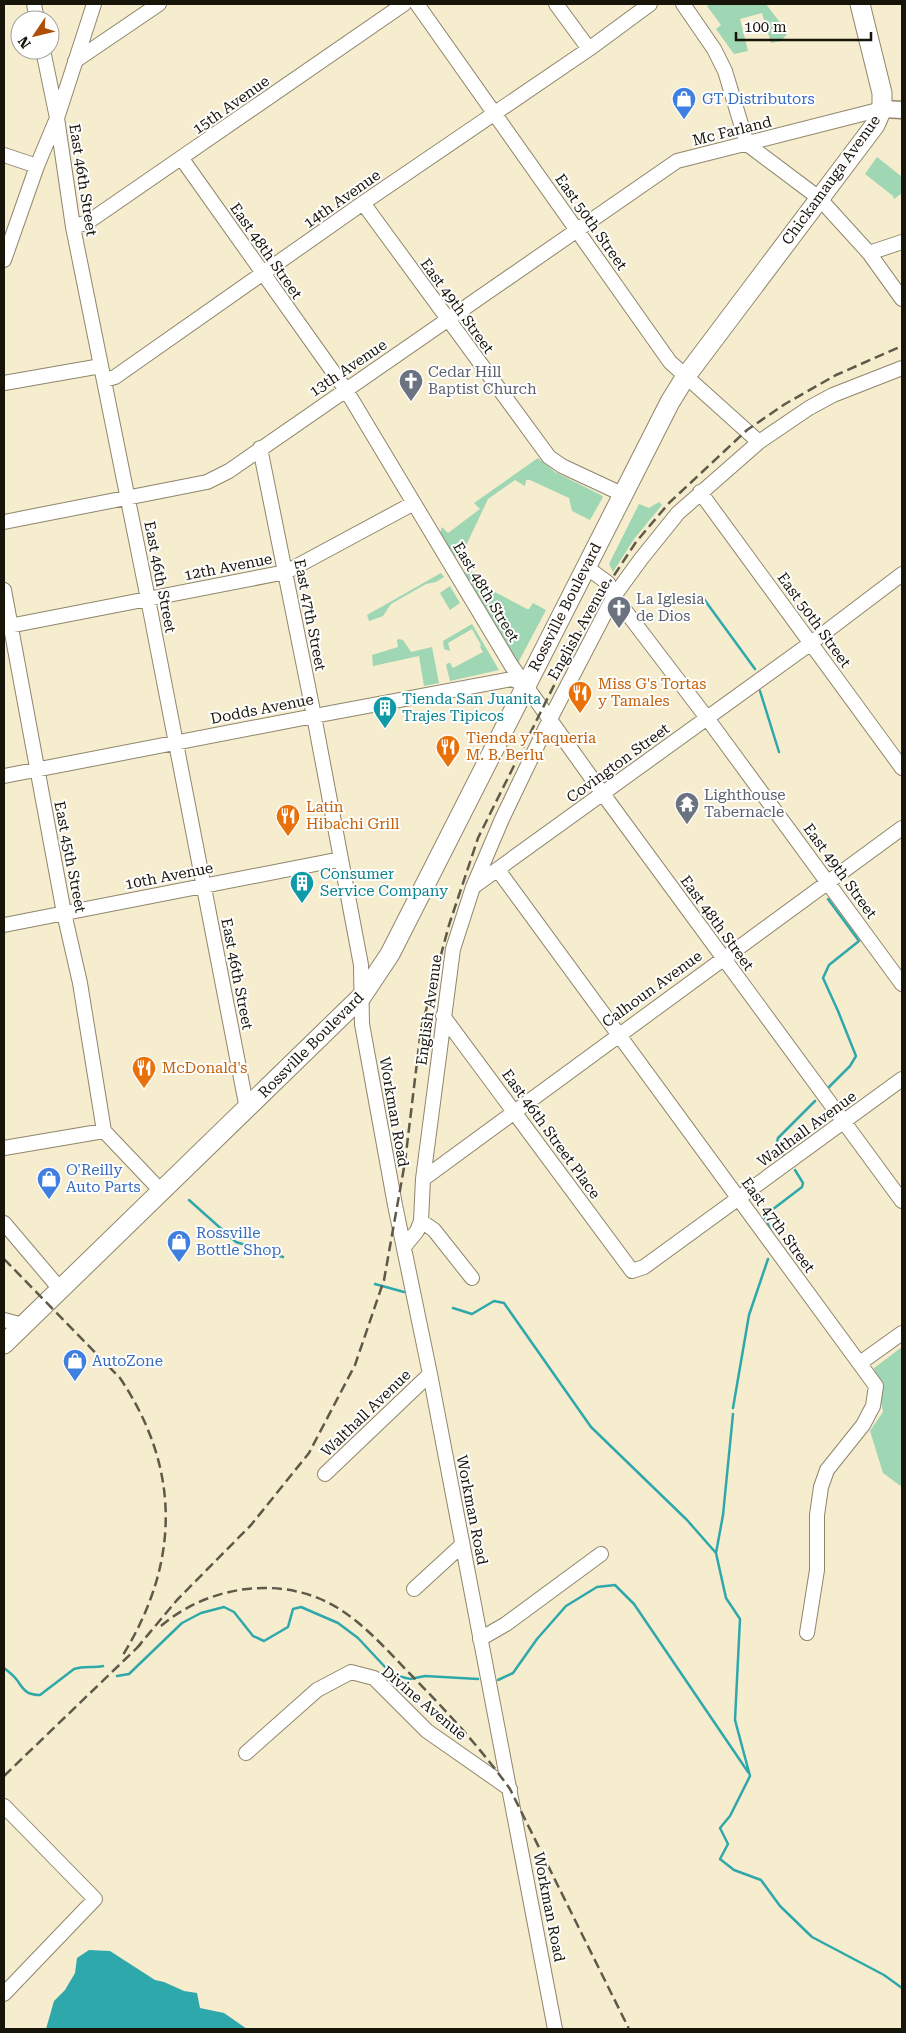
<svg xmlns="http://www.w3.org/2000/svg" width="906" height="2033" font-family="'Roboto Serif',serif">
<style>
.green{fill:#9fd6b3}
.water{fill:#2fa8ac}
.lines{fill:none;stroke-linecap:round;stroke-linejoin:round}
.stream{stroke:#2fa8ac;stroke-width:2.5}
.minor-casing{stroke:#8f866b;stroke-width:16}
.major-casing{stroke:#8f866b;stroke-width:19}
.highway-casing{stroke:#8f866b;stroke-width:21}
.minor{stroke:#fff;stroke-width:14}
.major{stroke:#fff;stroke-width:16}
.highway{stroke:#fff;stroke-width:19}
.rail{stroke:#5e5948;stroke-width:2.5;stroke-dasharray:10 5;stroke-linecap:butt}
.labels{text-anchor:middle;stroke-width:4;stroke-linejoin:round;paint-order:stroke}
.shop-label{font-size:15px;fill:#366cbe;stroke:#fff;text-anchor:start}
.street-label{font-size:15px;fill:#171409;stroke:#fff}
.worship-label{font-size:15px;fill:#5b616d;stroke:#fff;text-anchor:start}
.food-label{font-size:15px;fill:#c56008;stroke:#fff;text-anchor:start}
.culture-label{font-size:15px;fill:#0d838f;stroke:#fff;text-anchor:start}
</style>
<rect width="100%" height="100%" fill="#f6ecce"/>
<path class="green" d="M710,4H766L788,33L781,41L771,43L762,13L740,19L748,51L734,54L716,29L721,25L707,6Z
M877,157L902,177V193L894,199L893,196L865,174Z
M538,458L555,472L601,495L603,497L590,520L572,511L569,498L530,480H526L525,486L515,480L488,499L462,554L453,557L440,533L442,527L448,533L480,509L474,503Z
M659,502L662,505L634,539L613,572L609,564L639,504L649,508Z
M467,570L478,574L476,582L527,609H529L533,603L546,610L518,663L464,574Z
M441,573L444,577L436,582L426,584L391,604L383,616L369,621L367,615Z
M450,586L460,603L450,610L440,593Z
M472,624L499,670L450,681L446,665L448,663H450L453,668L483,652L480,647L481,645L472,629L448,643L450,651L444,649L443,641Z
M399,639L403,640L411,652L432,647L439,683L424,686L419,656L373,666L372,655L398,647L397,640Z
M902,1347V1487L883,1473L870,1431L883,1412L874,1368Z"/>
<path class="water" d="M89,1950L110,1951L155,1980L164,1982L184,1991L197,1993L200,2008L224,2013L247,2029H46L54,2001L65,1990L75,1973L77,1958Z"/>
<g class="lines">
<path class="stream" d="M701,595L755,669
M760,691L779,752
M828,1088L850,1066L856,1056L838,1011L823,978L829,965L859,941L828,899
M784,1155L777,1142L778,1138L815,1101
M189,1200L236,1242L283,1257
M771,1231L764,1216L802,1187L803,1183L795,1170
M375,1284L404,1292
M453,1308L472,1314L494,1301L504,1303L591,1427L687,1520L716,1553
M733,1408L749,1315L768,1259
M733,1414L723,1515L716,1553L726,1598L740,1619L735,1720L750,1776L730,1816L720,1828L728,1844L720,1859L734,1870L761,1880L780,1906L812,1937L884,1975L902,1988
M4,1668C9,1672 16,1677 19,1683C25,1692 29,1695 40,1695L74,1669C84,1666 93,1668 103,1666
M117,1676L129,1674L182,1623L201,1613L224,1607L234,1612L253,1636L264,1641L288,1627L293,1609L301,1607L338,1623L358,1638L385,1667L398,1676L410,1679L425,1676L478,1679
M498,1680L513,1673L537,1639L566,1606L597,1587L615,1585L634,1604L748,1772"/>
<defs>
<path id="minor" d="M34,4L37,20
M417,4L670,362L759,442
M556,4L589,49
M683,4L714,49L725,71L747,144
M43,50L57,118L73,227L148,599L247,1109
M75,61L159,4
M747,144L819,198L869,253L902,299
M4,155L37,166
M182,159L346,390L511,665L603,794L902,1201
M363,203L549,457L562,466L622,494
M73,227L88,222L404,4
M869,253L902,242
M4,260L37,166L57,118L94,4
M104,380L115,377L363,203L589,49L650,4
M4,383L101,366
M260,448L314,716L361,965L362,1024L395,1205L430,1374L555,2029
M700,492L902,768
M4,522L207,482L229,471L677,161L882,109
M586,567L608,583L614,596L707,718L902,984
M4,590L64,913L80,983L104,1131
M4,627L286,572L414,503
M4,776L314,716L512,679L526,685
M498,870L876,1386L873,1406L863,1425L827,1470L821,1487L817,1515V1570L807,1633
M473,887L811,643L902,574
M4,925L341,859
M443,1016L632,1271L644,1267L902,1079
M4,1148L104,1131L162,1192
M423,1179L902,828
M421,1221L434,1230L472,1278
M4,1223L60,1289
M404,1247L417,1231L421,1221L423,1179L453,949L473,887L502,819L549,721L614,596L641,559L678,513L759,442L809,408L833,395L902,368
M4,1320L23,1325
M860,1363L902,1333
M325,1474L430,1374
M414,1589L462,1545
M480,1639L506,1624L601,1554
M246,1753L317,1690L351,1672L374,1678L427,1731L510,1789
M4,1806L95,1899L4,1994"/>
<path id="major" d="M882,109L902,110"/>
<path id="highway" d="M4,1344L362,996L390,954L670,402L686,376L875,125L882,109V93L860,4"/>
</defs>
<use href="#minor" class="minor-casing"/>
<use href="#major" class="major-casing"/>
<use href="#highway" class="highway-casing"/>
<use href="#minor" class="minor"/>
<use href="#major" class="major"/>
<use href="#highway" class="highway"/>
<path class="rail" d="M4,1259L120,1378C181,1469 180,1562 123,1655
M161,1626C210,1584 286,1574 341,1610C370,1629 394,1658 418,1682C451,1716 482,1750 510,1789L629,2029
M136,1649L177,1600L251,1525L309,1453L355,1365L384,1280L405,1162L421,1029L449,925L478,838L592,609L636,542L669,503L747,430L785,404L836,375L902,346
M4,1776L141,1644"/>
</g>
<defs>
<symbol id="shop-pin" viewBox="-11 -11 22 30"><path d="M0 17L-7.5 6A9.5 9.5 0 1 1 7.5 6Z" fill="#3f7fe0" stroke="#fff"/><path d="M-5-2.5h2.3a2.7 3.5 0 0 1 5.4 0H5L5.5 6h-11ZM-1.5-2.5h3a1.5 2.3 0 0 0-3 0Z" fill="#fff"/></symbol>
<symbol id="church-pin" viewBox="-11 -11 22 30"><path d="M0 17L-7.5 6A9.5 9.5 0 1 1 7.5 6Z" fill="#6b7280" stroke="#fff"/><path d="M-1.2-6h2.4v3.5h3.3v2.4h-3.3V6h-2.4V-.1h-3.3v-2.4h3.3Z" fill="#fff"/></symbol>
<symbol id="restaurant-pin" viewBox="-11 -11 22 30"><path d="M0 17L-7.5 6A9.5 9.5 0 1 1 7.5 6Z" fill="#e8710a" stroke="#fff"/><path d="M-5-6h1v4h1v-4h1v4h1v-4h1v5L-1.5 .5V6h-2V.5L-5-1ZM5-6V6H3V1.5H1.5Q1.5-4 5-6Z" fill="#fff"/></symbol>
<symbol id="building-pin" viewBox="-11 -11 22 30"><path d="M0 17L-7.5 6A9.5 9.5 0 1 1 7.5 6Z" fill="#0f9aa8" stroke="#fff"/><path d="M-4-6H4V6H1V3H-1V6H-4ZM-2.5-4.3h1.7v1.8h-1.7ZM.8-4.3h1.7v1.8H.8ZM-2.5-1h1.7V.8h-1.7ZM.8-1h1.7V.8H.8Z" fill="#fff"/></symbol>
<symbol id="temple-pin" viewBox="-11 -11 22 30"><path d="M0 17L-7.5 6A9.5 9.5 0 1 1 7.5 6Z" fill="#6b7280" stroke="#fff"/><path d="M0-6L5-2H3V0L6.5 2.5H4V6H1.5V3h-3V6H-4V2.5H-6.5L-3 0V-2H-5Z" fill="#fff"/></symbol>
</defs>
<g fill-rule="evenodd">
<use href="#shop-pin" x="670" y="85" width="28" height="38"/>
<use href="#church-pin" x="397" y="367" width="28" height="38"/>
<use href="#church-pin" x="605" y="594" width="28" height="38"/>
<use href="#restaurant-pin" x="566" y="679" width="28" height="38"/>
<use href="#building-pin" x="371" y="694" width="28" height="38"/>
<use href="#restaurant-pin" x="434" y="733" width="28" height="38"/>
<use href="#temple-pin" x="673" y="790" width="28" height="38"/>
<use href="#restaurant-pin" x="274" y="802" width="28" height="38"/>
<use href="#building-pin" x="288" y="869" width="28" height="38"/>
<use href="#restaurant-pin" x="130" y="1054" width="28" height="38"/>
<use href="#shop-pin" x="35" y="1165" width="28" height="38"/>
<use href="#shop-pin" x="165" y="1228" width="28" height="38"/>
<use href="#shop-pin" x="61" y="1347" width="28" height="38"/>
</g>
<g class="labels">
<g class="shop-label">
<text x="702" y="104">GT Distributors</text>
<text x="66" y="1175">O'Reilly<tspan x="66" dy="17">Auto Parts</tspan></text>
<text x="196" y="1238">Rossville<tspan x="196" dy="17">Bottle Shop</tspan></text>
<text x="92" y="1366">AutoZone</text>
</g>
<g class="street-label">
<text transform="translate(231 105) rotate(-35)" y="5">15th Avenue</text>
<text transform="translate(732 131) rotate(-14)" y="5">Mc Farland</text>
<text transform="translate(83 180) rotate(81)" y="5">East 46th Street</text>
<text transform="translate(831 180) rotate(-54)" y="5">Chickamauga Avenue</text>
<text transform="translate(342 199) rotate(-35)" y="5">14th Avenue</text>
<text transform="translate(591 222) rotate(55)" y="5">East 50th Street</text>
<text transform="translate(266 251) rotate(55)" y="5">East 48th Street</text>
<text transform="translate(457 306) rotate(54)" y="5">East 49th Street</text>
<text transform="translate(348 368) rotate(-34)" y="5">13th Avenue</text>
<text transform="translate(228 567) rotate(-11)" y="5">12th Avenue</text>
<text transform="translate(160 577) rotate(79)" y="5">East 46th Street</text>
<text transform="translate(486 592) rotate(59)" y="5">East 48th Street</text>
<text transform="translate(565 607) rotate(-63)" y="5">Rossville Boulevard</text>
<text transform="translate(310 615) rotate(79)" y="5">East 47th Street</text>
<text transform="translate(814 620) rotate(54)" y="5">East 50th Street</text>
<text transform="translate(579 630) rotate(-61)" y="5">English Avenue</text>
<text transform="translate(262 709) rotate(-11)" y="5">Dodds Avenue</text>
<text transform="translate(618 763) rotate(-36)" y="5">Covington Street</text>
<text transform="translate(70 857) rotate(79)" y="5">East 45th Street</text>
<text transform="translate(840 871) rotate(54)" y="5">East 49th Street</text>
<text transform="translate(169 876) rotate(-11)" y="5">10th Avenue</text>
<text transform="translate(717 923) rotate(54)" y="5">East 48th Street</text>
<text transform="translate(237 974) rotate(79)" y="5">East 46th Street</text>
<text transform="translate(652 989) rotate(-36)" y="5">Calhoun Avenue</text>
<text transform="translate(429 1010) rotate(-82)" y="5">English Avenue</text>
<text transform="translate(311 1045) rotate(-45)" y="5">Rossville Boulevard</text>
<text transform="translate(394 1112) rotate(80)" y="5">Workman Road</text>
<text transform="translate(807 1129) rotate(-36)" y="5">Walthall Avenue</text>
<text transform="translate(551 1134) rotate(54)" y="5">East 46th Street Place</text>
<text transform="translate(778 1225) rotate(54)" y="5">East 47th Street</text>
<text transform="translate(366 1413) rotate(-44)" y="5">Walthall Avenue</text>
<text transform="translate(472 1510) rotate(79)" y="5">Workman Road</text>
<text transform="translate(424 1703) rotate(40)" y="5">Divine Avenue</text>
<text transform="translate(549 1907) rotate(79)" y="5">Workman Road</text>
</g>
<g class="worship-label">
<text x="428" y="377">Cedar Hill<tspan x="428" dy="17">Baptist Church</tspan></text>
<text x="636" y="604">La Iglesia<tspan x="636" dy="17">de Dios</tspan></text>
<text x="704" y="800">Lighthouse<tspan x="704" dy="17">Tabernacle</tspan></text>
</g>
<g class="food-label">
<text x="598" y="689">Miss G's Tortas<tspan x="598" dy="17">y Tamales</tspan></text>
<text x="466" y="743">Tienda y Taqueria<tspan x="466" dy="17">M. B. Berlu</tspan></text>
<text x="306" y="812">Latin<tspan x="306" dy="17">Hibachi Grill</tspan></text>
<text x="162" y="1073">McDonald's</text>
</g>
<g class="culture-label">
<text x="402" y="704">Tienda San Juanita<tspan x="402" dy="17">Trajes Tipicos</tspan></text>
<text x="320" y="879">Consumer<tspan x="320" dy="17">Service Company</tspan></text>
</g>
</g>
<rect width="906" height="2033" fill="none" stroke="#171409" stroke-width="10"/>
<g transform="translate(35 35) rotate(235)"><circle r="24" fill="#ffffff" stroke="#a2a19d"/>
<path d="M0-4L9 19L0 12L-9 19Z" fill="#af4f07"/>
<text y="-8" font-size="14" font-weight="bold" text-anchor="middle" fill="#171409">N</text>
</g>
<path d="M736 32v8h135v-8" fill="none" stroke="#171409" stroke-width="2.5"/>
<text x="744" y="32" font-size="15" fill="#171409" stroke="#ffffff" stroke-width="4" paint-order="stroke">100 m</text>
</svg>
